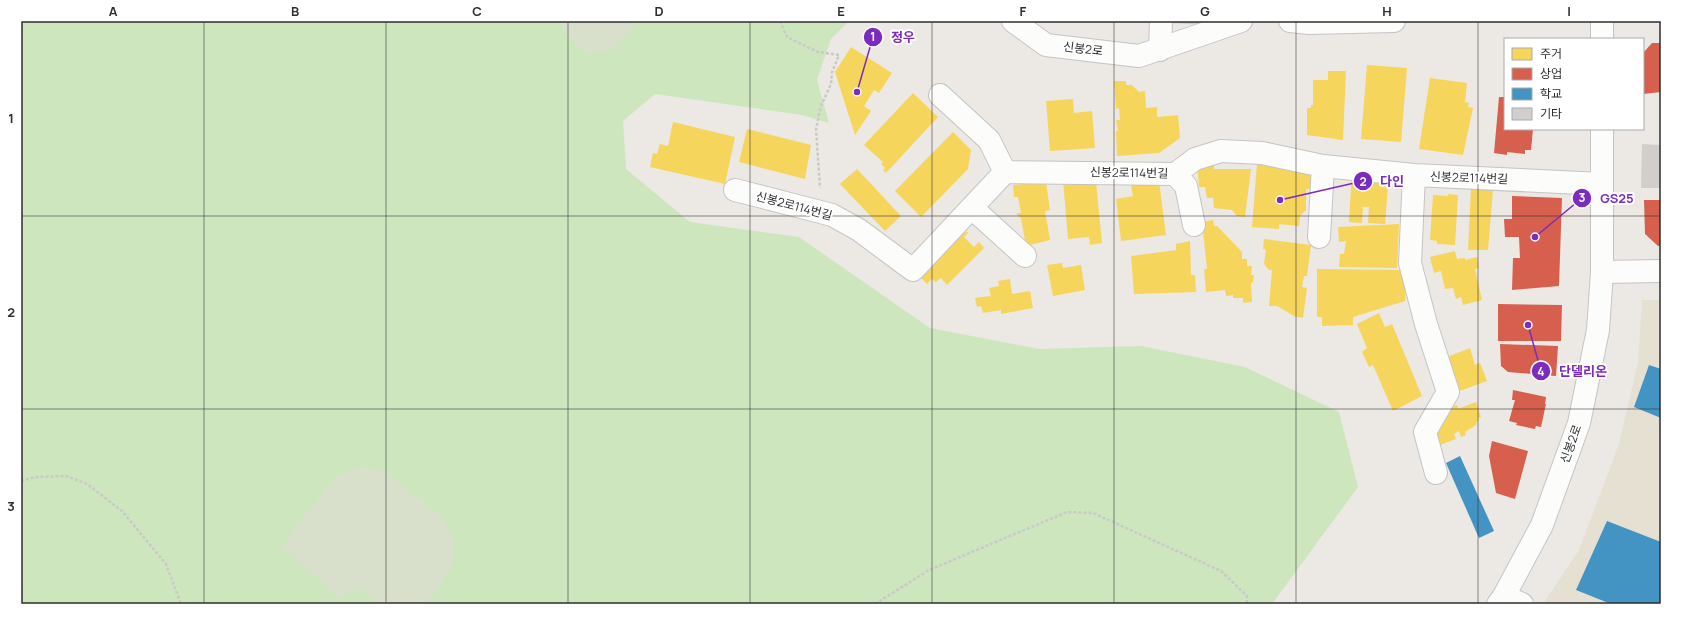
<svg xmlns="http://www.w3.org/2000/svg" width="1682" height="625" font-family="Manrope,'Noto Sans KR',sans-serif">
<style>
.education{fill:#e6e0d3}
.green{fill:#cee6be}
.cemetery{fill:#d8e0cc}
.homes{fill:#f6d55c}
.shops{fill:#d6604d}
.schools{fill:#4393c3}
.building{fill:#d1cecb}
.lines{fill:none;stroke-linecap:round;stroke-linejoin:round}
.street-casing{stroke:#c5c4c5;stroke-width:24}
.secondary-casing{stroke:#c5c4c5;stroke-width:24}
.path{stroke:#c9c9c8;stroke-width:2.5;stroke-dasharray:3 2;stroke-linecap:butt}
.street{stroke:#fcfcfb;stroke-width:22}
.secondary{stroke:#fcfcfb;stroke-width:22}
.grid{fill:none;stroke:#2e2e2e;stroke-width:1;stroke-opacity:0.55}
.labels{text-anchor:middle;stroke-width:4;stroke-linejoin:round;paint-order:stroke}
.street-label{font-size:12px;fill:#2e2e2e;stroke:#fff}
.leader{fill:none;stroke:#7b2cbf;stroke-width:1.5}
.callout-dot{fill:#7b2cbf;stroke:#fff;stroke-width:1.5}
.mark-label{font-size:12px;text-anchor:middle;font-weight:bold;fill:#fff}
.callout-label{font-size:13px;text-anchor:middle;font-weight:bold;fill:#7b2cbf;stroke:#fff;stroke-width:4;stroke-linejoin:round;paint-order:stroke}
.neatline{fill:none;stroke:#2e2e2e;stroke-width:1.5}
.grid-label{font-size:13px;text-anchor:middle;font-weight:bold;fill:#2e2e2e}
</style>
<rect width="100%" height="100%" fill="#ece8e4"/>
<path class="education" d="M1642,300H1661V604H1543L1579,550L1619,444L1638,362Z"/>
<path class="green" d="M21,21H849L831,39L817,80L829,123L802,115L655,94L623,121L626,169L690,222L799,237L930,328L1039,349L1141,346L1245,367L1339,412L1358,487L1272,604H21Z"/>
<path class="cemetery" d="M561,21H636L635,25L612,50L586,53L566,34Z
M358,467L382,470L442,517L454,541L453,563L438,590L425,604H381L359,588L339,598L281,546L335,477Z"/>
<path class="homes" d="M851,47L892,73L879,93L874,90L864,106L871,111L855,135L835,72Z
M1367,65L1407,68L1401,142L1361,139Z
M1328,71H1346L1343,140L1307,135V108H1311V105H1313V80H1328Z
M1430,78L1467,83L1465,102L1469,103L1468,107L1473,108L1463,155L1419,149Z
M1114,81H1126V85H1132L1139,92L1145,91L1146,108L1157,107V117L1178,115L1180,138L1159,153L1117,156L1116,131H1118L1116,120H1120L1119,108L1116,109Z
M913,93L938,117L886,173L883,170L885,168L881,164L883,162L864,145Z
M1073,99L1074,113L1092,111L1095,148L1050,151L1046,101Z
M673,122L735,137L725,184L650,167L653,153L657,154L660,144L668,146Z
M747,129L811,145L805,179L739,162Z
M953,132L971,150L968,169L921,217L895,191Z
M1197,161L1214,162V169H1251L1245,217L1237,216L1232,210L1214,208L1213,198H1207L1205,187H1199Z
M1257,164L1306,169L1313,175V189H1306V210L1300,216L1299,226L1279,224V229L1252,227Z
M857,169L901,216L885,231L840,184Z
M1352,172L1385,174L1384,186L1388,187L1385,224L1368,223L1369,207H1363L1362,223L1349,222Z
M1063,180L1096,182L1102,243L1090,245L1089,237L1068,239Z
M1159,181L1166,235L1121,241L1116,199L1133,196L1131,185Z
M1046,182L1050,210L1045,211L1050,240L1030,245L1025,240L1021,218L1017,215V213H1021L1018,197H1014L1013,185Z
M1471,189L1493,190L1488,250H1468Z
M1448,194L1458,195L1455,245L1437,244V241L1430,240L1433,195L1448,196Z
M1213,220L1214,226H1217L1242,252V259H1247V266H1252L1251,275H1254L1253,282L1251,283L1252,302L1243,303V298H1233V295L1226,296L1225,290L1206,292L1204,269H1207L1202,222Z
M1399,224L1397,268L1339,267L1340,254H1344L1346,241L1339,242L1338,227Z
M969,232L964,237L974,247L979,242L984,248L947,285L941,278L936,282L932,279L927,284L919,276L956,233Z
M1264,239L1311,245L1307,276H1304L1302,287L1307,288L1303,318L1294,316L1277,306H1269L1272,270H1269L1264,264L1266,250L1263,249Z
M1190,241L1191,275H1195L1196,292L1134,294L1131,256L1176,250V244Z
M1455,251L1457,259L1465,258V260L1477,257L1479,268L1475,269L1482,300L1463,305L1461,297L1456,299L1453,288L1445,289L1441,271L1434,273L1430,257Z
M1062,263L1063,268L1081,265L1085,290L1053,296L1047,265Z
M1317,269L1407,270L1405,301L1353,317V325L1322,326V317H1317Z
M1010,279L1012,294L1030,291L1033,308L1001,314V310L983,313L981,306L977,307L975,298L991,296L989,288L999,286L998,281Z
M1379,313L1385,327L1392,324L1422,396L1393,411L1373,365L1369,367L1362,352L1367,348L1357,324Z
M1470,348L1475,365L1480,363L1487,381L1454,393L1442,359Z
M1476,402L1481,417L1478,418L1479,420L1477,422L1476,425L1465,432L1466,435L1461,437L1459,431L1454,434L1456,439L1440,445L1436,436L1439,417L1450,412L1449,408L1457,405L1458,409Z"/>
<path class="shops" d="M1652,43H1661V92L1643,94V53Z
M1499,97H1505V129H1533L1531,150H1525V154L1507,152V155L1494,153Z
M1512,196L1562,198L1559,286L1512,290L1513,258H1520L1519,237H1505L1504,219H1512Z
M1644,200H1661V246H1658L1645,234Z
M1498,304L1562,305L1561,341H1498Z
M1500,344L1558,346L1556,376L1508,372L1501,366Z
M1513,390L1546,397L1545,404H1546L1541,427L1536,426L1535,429L1516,425L1517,423L1509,421L1515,400H1512Z
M1492,441L1528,451L1515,499L1496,493L1489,456Z"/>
<path class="schools" d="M1649,365L1661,369V418L1634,407Z
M1460,456L1494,531L1479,538L1446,463Z
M1607,521L1661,542V604H1611L1576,590Z"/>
<path class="building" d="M1172,21H1224V26L1172,23Z
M1642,144L1661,145V188H1641Z"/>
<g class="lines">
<defs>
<path id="street" d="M1013,21L1046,45L1139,56L1241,21
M1290,21L1309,23L1394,21
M1160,50L1161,21
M940,95L989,140L1005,172
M1175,174L1186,186L1194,225
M1414,175L1410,263L1426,324L1448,392L1425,432L1436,473
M735,190L832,215L859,230L913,270L1005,172L1175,174L1195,159L1221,151L1262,153L1323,166L1414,175L1602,184
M972,208L1025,256
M1319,237L1323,166
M1602,272L1661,271
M1504,596L1522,604"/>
<path id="secondary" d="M1602,39V21
M1498,604L1504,596L1542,525L1579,423L1598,330L1602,272V129"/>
</defs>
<use href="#street" class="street-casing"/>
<use href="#secondary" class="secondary-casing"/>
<path class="path" d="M780,21L787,37L818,52L839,55L832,72L831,84L821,106L816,129L820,188
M21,481L35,477L66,476L87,484L122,511L166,564L181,604
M875,604L929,570L1067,512L1093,513L1221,571L1247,596V604"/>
<use href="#street" class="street"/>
<use href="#secondary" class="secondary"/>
</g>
<path class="grid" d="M204,21V604M386,21V604M568,21V604M750,21V604M932,21V604M1114,21V604M1296,21V604M1478,21V604M21,216H1661M21,409H1661"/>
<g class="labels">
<g class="street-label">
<text transform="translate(1083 49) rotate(7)" y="4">신봉2로</text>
<text transform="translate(1129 173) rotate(1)" y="4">신봉2로114번길</text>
<text transform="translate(1469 178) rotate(2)" y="4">신봉2로114번길</text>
<text transform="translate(794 206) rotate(15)" y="4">신봉2로114번길</text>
<text transform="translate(1571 444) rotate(-70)" y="4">신봉2로</text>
</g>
</g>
<path class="leader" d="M857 92L873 37M1280 200L1363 181M1535 237L1582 198M1528 325L1541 371"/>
<g class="callout-dot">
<circle cx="857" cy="92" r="4"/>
<circle cx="1280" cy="200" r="4"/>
<circle cx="1535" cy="237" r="4"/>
<circle cx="1528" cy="325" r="4"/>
<circle cx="873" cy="37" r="10"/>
<circle cx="1363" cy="181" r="10"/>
<circle cx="1582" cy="198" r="10"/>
<circle cx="1541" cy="371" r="10"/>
</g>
<g class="mark-label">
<text x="873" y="41">1</text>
<text x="1363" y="186">2</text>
<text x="1582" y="202">3</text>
<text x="1541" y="376">4</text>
</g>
<g class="callout-label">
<text x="903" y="42">정우</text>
<text x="1392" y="186">다인</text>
<text x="1617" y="203">GS25</text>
<text x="1583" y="376">단델리온</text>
</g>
<rect width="1682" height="625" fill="none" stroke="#ffffff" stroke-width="44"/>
<rect x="1504" y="38" width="140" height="92" fill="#ffffff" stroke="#ababab"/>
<rect x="1512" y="48" width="20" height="12" fill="#f6d55c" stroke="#ababab"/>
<text x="1540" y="58" font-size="12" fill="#2e2e2e">주거</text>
<rect x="1512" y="68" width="20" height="12" fill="#d6604d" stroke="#ababab"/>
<text x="1540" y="78" font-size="12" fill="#2e2e2e">상업</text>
<rect x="1512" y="88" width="20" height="12" fill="#4393c3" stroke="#ababab"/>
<text x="1540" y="98" font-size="12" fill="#2e2e2e">학교</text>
<rect x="1512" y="108" width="20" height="12" fill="#d1cecb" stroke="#ababab"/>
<text x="1540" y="118" font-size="12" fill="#2e2e2e">기타</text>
<rect x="22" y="22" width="1638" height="581" class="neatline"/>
<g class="grid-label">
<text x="113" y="16">A</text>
<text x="295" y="16">B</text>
<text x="477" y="16">C</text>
<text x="659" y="16">D</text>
<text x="841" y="16">E</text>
<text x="1023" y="16">F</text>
<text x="1205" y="16">G</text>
<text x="1387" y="16">H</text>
<text x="1569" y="16">I</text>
<text x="11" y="123">1</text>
<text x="11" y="317">2</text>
<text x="11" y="511">3</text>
</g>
</svg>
